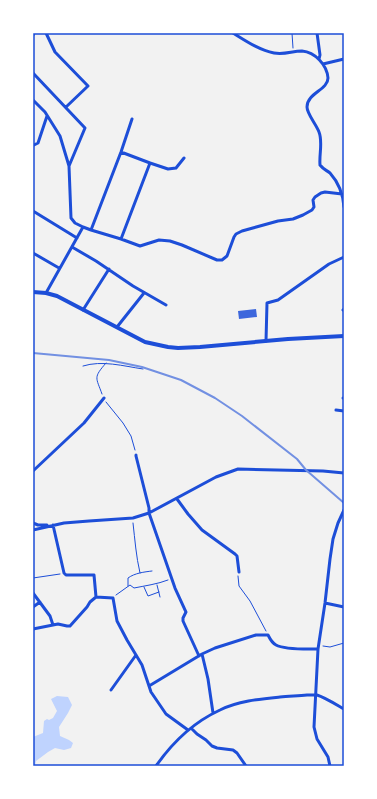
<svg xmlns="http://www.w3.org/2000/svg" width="377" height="799" font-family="Jost,sans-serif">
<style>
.water{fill:#bfd3fe}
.building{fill:#3d67dc}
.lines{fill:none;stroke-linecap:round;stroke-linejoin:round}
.path{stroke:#1d4ed8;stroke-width:1}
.minor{stroke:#1d4ed8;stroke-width:3}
.tertiary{stroke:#1d4ed8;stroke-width:4}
.rail{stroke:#7290e2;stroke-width:2}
.neatline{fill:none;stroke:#1d4ed8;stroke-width:1.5}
</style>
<rect width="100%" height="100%" fill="#f2f2f2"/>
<path class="water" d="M57,696L68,697L72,705L68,713L59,727L60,736L69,740L73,743L71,748L64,750L55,748L48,752L36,761L35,766H33V737L43,733L44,721L47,719L49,720L53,718L57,711L51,699Z"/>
<path class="building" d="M256,309L257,317L239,319L238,311Z"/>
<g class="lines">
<path class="path" d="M292,33L293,48
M83,366C102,360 123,366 143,369
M102,394C96,377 93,378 106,363
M106,402L123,423L131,436L135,450
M133,523C135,540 136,556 140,573
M238,576L239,586L250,601L266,631
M33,578L60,574
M157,585L160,597
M128,586V578C135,573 144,572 152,571
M144,587L148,596L159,592
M116,595L130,585L134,588C144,586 158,584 168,580
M323,646L330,647L344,643"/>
<path class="minor" d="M46,33L55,52L88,86L66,107
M233,33C246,41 259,50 274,53C285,55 292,51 302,51C315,52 327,65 328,78C328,90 307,93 307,107C307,114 316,124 319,132C323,142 319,154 320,165C323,169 326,170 330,173C339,183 343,194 344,207
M317,33L320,55L319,59
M33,35L34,33
M323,64L344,59
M33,73L85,128L69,166
M33,100L45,112L60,136L69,166L71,218L75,223L83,227
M34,145L38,143L47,116
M121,152L150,163L168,169L176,168L184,158
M33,211L77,238
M91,230L121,239L140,246L159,240L170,241L182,245L217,260H222L227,256L234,237L236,234L242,231L278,221L293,219L303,215L312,210L314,207L313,200L315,197L321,193L325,192L342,194
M121,239L150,163
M72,247L96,261L133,286L166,305
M33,253L59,268
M46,293L83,227L91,230L121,152L132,119
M83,310L109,269
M343,310L344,309
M117,327L144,293
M266,341L267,303L278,300L329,264L344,257
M343,398H344
M336,410L344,411
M136,455V456L149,508V513L175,588L186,612L183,618V621L199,656
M33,471L84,423L104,398
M177,499L188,514L202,530L235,554L237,556L239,572
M33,523L38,525H47
M53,525L64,573L66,575H94L96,597L113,598L117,621L127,640L142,665L151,692L166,714L188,730
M33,530L64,523L89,521L133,518L149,513L216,477L238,469L323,471L344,473
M33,593L50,616L53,625
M325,603L344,607
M33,607L40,602
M33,629L58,624L67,626H70L87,607L90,602L96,597
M202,654L215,648L256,635H268C270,639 272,643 276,645C285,650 308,649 318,649
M149,686L202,654L208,679L213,713
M111,690L136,655
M191,728L197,734L206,740L212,746L217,748L233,750L237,753L246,766
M156,766C172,743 194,722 220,710C238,701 260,699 280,697C289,696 298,696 307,695C310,695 314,695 317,695C324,697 337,705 344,709
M330,766L328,757L317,739L314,727L318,649L325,603L330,559L333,539L338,523L344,510"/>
<path class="tertiary" d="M33,292L46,293L57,296L145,342L168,347L178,348L200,347L288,339L344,336"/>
<path class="rail" d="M33,353L109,360L142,367L181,380L215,398L242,416L297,459L306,470L344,503"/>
</g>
<rect width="377" height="799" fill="none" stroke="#ffffff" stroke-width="68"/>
<rect x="34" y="34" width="309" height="731" class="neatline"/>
</svg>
